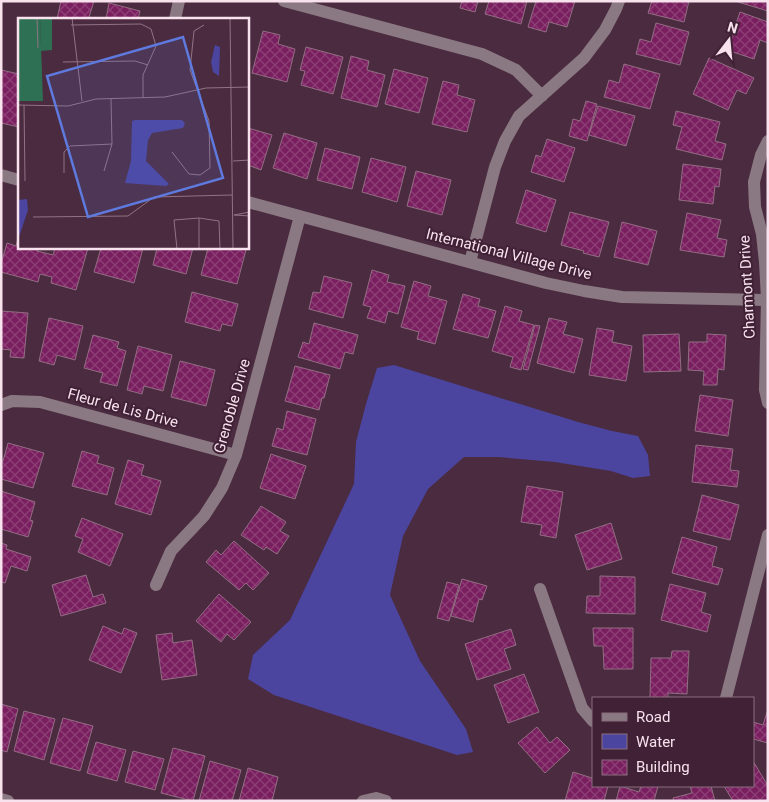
<svg xmlns="http://www.w3.org/2000/svg" width="769" height="802" font-family="Roboto,sans-serif">
<style>
.water{fill:#4b45a0}
.building{fill:url(#building-cross-hatch);stroke:#926d83}
.lines{fill:none;stroke-linecap:round;stroke-linejoin:round}
.minor{stroke:#8a7983;stroke-width:12}
.labels{text-anchor:middle;stroke-width:4;stroke-linejoin:round;paint-order:stroke}
.street-label{font-size:15px;fill:#f7e2ee;stroke:#402135}
.inset-road{fill:none;stroke:#907485;stroke-width:1}
.view{fill:#5e7adf;fill-opacity:0.15;stroke:#5e7adf;stroke-width:2.5}
.inset-edge{fill:none;stroke:#f7e2ee;stroke-width:2.5}
</style>
<defs>
<pattern id="building-cross-hatch" width="8" height="8" patternUnits="userSpaceOnUse" patternTransform="scale(1.25)"><rect width="8" height="8" fill="#791f5f"/><path d="M0 0l8 8M0 8l8-8" fill="none" stroke="#8d3f76"/></pattern>
</defs>
<rect width="100%" height="100%" fill="#4b2b3f"/>
<path class="water" d="M394,365L578,422L612,431L638,436L648,455L650,476L633,478L611,471L555,462L498,457H464L428,489L403,536L390,595L420,661L466,729L473,752L457,755L274,695L248,679L253,655L290,620L354,484L356,442L366,404L377,368Z"/>
<path class="building" d="M61,1H94L89,17L95,19H57Z
M462,1H478L475,12L460,8Z
M489,1H527L521,24L485,14Z
M536,1H575L567,27L549,22L546,32L528,27Z
M652,1H689L684,22L648,13Z
M738,1H768V11L738,2Z
M109,3L140,11L138,19H106Z
M740,12L768,22V43L760,40L754,59L727,50Z
M656,23L689,32L680,65L636,54L640,39L651,42Z
M263,31L280,35L278,44L295,49L287,82L252,73Z
M306,47L343,57L333,94L301,85L305,71L300,70Z
M351,56L369,61L367,70L385,75L377,107L341,98Z
M709,58L754,78L746,94L737,90L728,110L693,94Z
M624,64L660,74L650,109L604,97L609,80L619,83Z
M394,69L428,78L419,113L385,104Z
M1,70L19,74V127L1,123Z
M443,81L459,85L457,95L475,100L467,132L432,124Z
M586,101L597,104L587,141L569,136L573,119L580,121Z
M598,106L635,116L626,146L589,135Z
M676,111L720,122L715,141L726,144L722,160L676,149L682,127L673,125Z
M248,128L272,135L261,170L248,165Z
M284,133L317,143L307,179L273,168Z
M547,139L575,148L564,182L531,172L536,155L541,157Z
M325,148L360,157L352,189L317,180Z
M371,158L406,167L397,202L362,192Z
M683,164L721,169L719,187L715,186L713,204L679,200Z
M416,171L451,180L442,215L407,206Z
M526,190L556,200L546,232L516,223Z
M570,212L609,222L599,257L583,253L584,251L561,245Z
M687,213L721,220L717,238L727,240L724,257L680,250Z
M622,222L657,231L648,265L614,257Z
M19,234V248H38L37,251L53,255L55,248H88L76,290L51,283L52,277L40,274L38,282L1,272V264L7,243L16,246Z
M101,248H143L134,283L94,272Z
M157,248H193L186,274L153,265Z
M208,248H237L246,250L237,284L201,275Z
M372,270L389,275L387,282L405,286L398,314L388,311L385,323L367,318L371,307L363,305Z
M324,276L352,283L343,318L309,309L313,292L320,293Z
M414,281L431,286L428,296L447,301L435,344L417,339L419,332L401,327Z
M192,292L238,304L232,326L222,324L220,331L185,322Z
M463,294L480,299L478,306L496,311L488,338L453,329Z
M505,306L522,311L519,321L534,325L521,370L510,367L513,357L492,351Z
M1,311L28,313L24,358L10,357L11,350L1,349Z
M49,318L83,326L75,360L57,355L54,365L39,361Z
M549,318L567,322L563,334L583,339L574,373L537,363Z
M314,323L358,335L353,354L345,352L340,369L298,357L303,342L309,344Z
M535,325L540,326L528,370L523,369Z
M597,328L614,331L612,342L632,346L626,381L589,375Z
M679,334L681,371L644,372L643,335Z
M707,334L726,335L724,370L718,369L717,385H703L704,371L688,370L689,342H707Z
M93,335L119,342L117,348L126,351L117,386L100,382L103,373L84,368Z
M138,346L172,355L163,391L144,386L142,394L127,390Z
M180,361L215,370L206,406L171,397Z
M295,366L330,375L324,398H322L319,410L285,401Z
M700,395L733,400L728,436L695,431Z
M287,411L316,419L307,455L272,446L277,428L283,430Z
M8,443L44,453L33,488L1,479V460L3,461Z
M696,445L733,449L730,470L739,471L737,487L692,482Z
M82,451L99,456L97,463L114,468L107,495L72,486Z
M271,454L306,466L295,499L260,488Z
M128,460L144,465L141,475L161,481L151,515L115,504Z
M527,486L563,492L556,538L540,535L542,525L521,522Z
M1,491L35,502L30,520L33,521L28,537L1,529Z
M702,495L739,505L730,540L693,531Z
M261,506L286,522L280,531L289,536L277,554L266,547L264,550L241,535Z
M82,518L123,534L110,566L78,552L83,539L75,536Z
M611,523L622,559L587,570L575,535Z
M682,537L717,547L712,566L723,569L718,585L672,573Z
M234,541L269,573L253,590L246,583L239,590L206,562L216,550L221,555Z
M1,543L7,545L6,549L31,557L27,571L11,566L5,583L1,582Z
M86,575L93,597L103,594L106,603L61,616L52,585Z
M600,576L635,577V614L586,613L587,596H600Z
M462,579L487,586L482,600L479,599L473,622L451,616Z
M447,582L459,585L449,621L437,618Z
M670,584L706,593L701,612L711,615L707,632L661,620Z
M219,594L251,622L234,640L227,634L221,642L196,621Z
M103,626L122,634L124,628L137,633L121,673L89,660Z
M593,628H633V669H604L603,646H594Z
M511,629L516,645L504,649L511,669L477,680L465,644Z
M172,633L173,643L192,640L197,675L162,680L156,635Z
M672,651H689L687,694L668,693V698H650L651,658H671Z
M524,674L539,712L508,723L494,685Z
M1,704L18,709L7,752L1,750Z
M768,709V743L753,739V722L763,725Z
M24,711L55,719L44,760L14,751Z
M63,718L93,726L80,771L50,763Z
M537,727L550,743L557,737L570,750L545,773L518,743Z
M96,742L126,750L117,781L87,773Z
M173,748L205,756L193,801L161,793Z
M133,751L164,759L155,790L125,782Z
M210,761L241,770L232,801H199Z
M753,761L768,786V801H733L724,786H753Z
M248,768L278,777L272,801H239Z
M573,772L592,778L593,775V786H608L604,801H565Z
M620,786L639,792L641,786H658L654,801H616Z
M690,786H711L715,801H674L673,798L692,793Z"/>
<g class="lines">
<path class="minor" d="M284,1L482,54L516,70L542,96
M175,19L179,1
M768,141L761,155L754,182L755,207L762,234L765,262L767,299L765,390L768,403
M1,175L19,180
M248,202L546,283L584,291L622,297L768,300
M470,262L495,167L505,141L519,116L584,58L605,30L616,9L619,1
M1,405L12,401L40,402L236,455
M156,585L171,551L204,516L222,488L236,455L300,216
M540,589L582,708L593,721
M726,698L768,535
M1,799L8,801
M363,801L376,798L386,801"/>
</g>
<g class="labels">
<g class="street-label">
<text transform="translate(509 254) rotate(14)" y="5">International Village Drive</text>
<text transform="translate(747 287) rotate(-93)" y="5">Charmont Drive</text>
<text transform="translate(232 406) rotate(-74)" y="5">Grenoble Drive</text>
<text transform="translate(123 408) rotate(15)" y="5">Fleur de Lis Drive</text>
</g>
</g>
<g transform="translate(18 18)">
<rect width="231" height="231" fill="#4b2b3f"/>
<path d="M22,0H34V32L23,33Z" fill="#2e7053"/>
<path d="M0,0H22L25,83H0Z" fill="#2e7053"/>
<path d="M197,27L202,29L201,58L195,54L193,44ZM117,102H164L167,105L165,110L134,115L130,122L128,143L151,166L148,168L107,165L113,143L114,103ZM9,181L10,192L0,222V182Z" fill="#4b45a0"/>
<path class="inset-road" d="M19,0L20,30M54,0L64,83M212,0L215,231M53,7L123,6L133,11L138,28L125,57V80M45,44L117,43L130,47M0,87L50,88L78,81L147,79L188,70L232,69M6,87L7,163M154,134L171,156L182,157L192,150L191,103L172,52L176,13L186,7M215,143L232,142M86,153L94,126L93,81M46,155V134L52,128L94,126M216,197L232,198M216,197L232,194M15,199L110,198L136,179L214,177M181,200V231M159,231L156,202L181,200L201,203L202,231"/>
<path class="view" d="M165,19L205,160L70,199L29,58Z"/>
<rect width="231" height="231" class="inset-edge"/>
</g>
<rect width="769" height="802" fill="none" stroke="#f7e2ee" stroke-width="5"/>
<rect x="592" y="697" width="162" height="90" fill="#402135" stroke="#896e7f"/>
<rect x="602" y="713" width="25" height="8" fill="#8a7983" stroke="#896e7f"/>
<text x="636" y="722" font-size="15" fill="#f7e2ee">Road</text>
<rect x="602" y="734" width="25" height="15" fill="#4b45a0" stroke="#896e7f"/>
<text x="636" y="747" font-size="15" fill="#f7e2ee">Water</text>
<rect x="602" y="760" width="25" height="15" fill="url(#building-cross-hatch)" stroke="#896e7f"/>
<text x="636" y="772" font-size="15" fill="#f7e2ee">Building</text>
<g transform="translate(729 40) rotate(16)" stroke="#402135" stroke-width="4" paint-order="stroke">
<path d="M0-4L9 19L0 12L-9 19Z" fill="#f7e2ee"/>
<text y="-8" font-size="14" font-weight="bold" text-anchor="middle" fill="#f7e2ee">N</text>
</g>
</svg>
